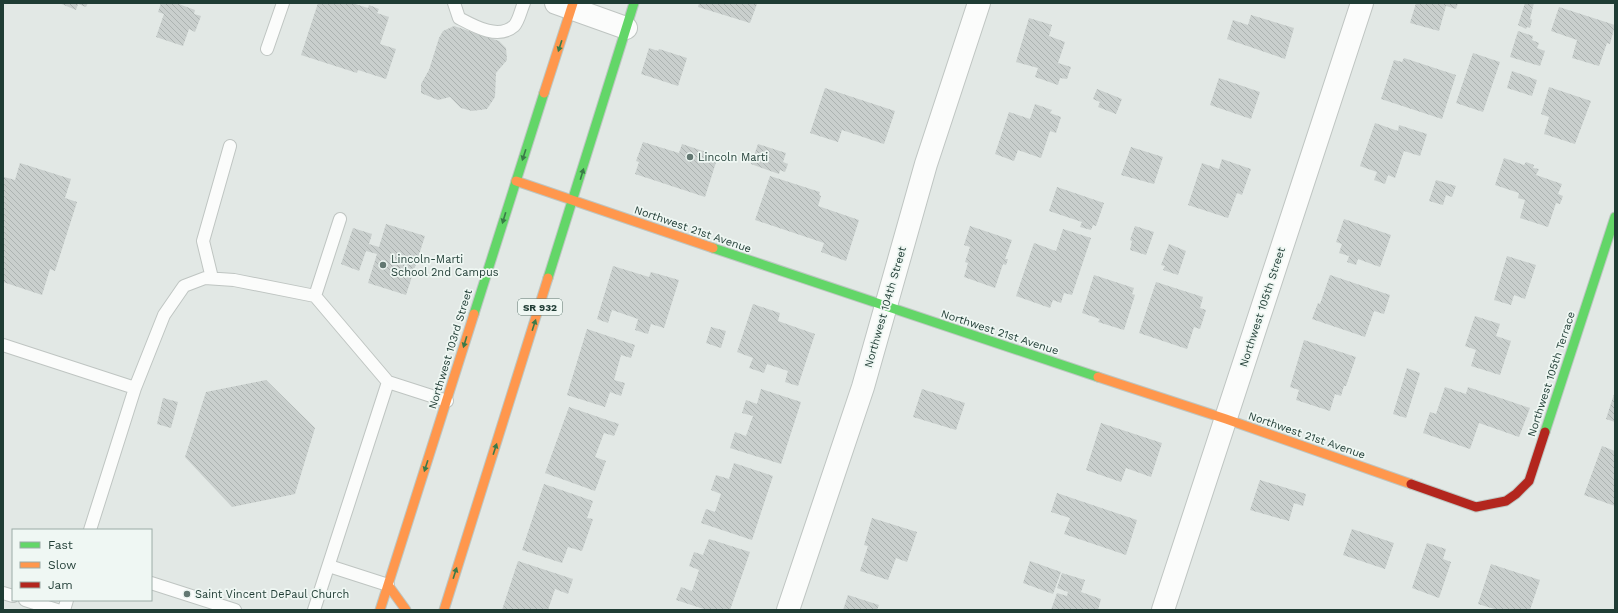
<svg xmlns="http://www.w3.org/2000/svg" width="1618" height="613" font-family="'Work Sans',sans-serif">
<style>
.building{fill:url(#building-back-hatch)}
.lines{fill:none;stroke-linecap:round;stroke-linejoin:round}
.lane-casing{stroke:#bfc5c2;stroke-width:14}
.street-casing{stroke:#bfc5c2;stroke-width:24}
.fast-casing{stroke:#bdc6c2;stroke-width:11}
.slow-casing{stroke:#bdc6c2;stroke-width:11}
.jam-casing{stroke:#bdc6c2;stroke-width:11}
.lane{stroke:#fbfcfb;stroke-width:12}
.street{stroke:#fbfcfb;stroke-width:22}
.fast{stroke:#63d668;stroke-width:9}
.slow{stroke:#ff974d;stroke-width:9}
.jam{stroke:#b3261e;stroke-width:9}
.oneway{fill:#3a7a49}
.poi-dot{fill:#637872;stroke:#eff7f3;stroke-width:1.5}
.labels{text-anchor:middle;stroke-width:3.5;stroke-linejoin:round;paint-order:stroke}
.shield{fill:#eff7f3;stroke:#5d746d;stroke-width:1}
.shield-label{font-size:10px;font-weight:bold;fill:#1f3c34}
.poi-label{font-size:11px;fill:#1f3c34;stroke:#eff7f3;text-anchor:start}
.street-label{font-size:11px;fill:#1f3c34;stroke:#eff7f3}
</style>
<defs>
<pattern id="building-back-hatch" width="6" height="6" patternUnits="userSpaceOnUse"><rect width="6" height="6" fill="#c9cfcd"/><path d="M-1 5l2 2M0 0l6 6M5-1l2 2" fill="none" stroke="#acb3b1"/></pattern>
</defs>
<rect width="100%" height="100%" fill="#e2e8e5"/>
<path class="building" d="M59,3H88L86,7L78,4L76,10Z
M161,3H176L195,10L194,14L201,16L195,32L189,29L183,46L156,37L164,14L158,12Z
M318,3H352L368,8L369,5L379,9L377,13L389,17L380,44L396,49L386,79L358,70L357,73L301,55Z
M699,3H753L757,4L750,23L698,7Z
M1416,3H1458L1456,9L1446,6L1439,31L1410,23Z
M1525,3H1534L1530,19L1532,20L1530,28L1527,27L1526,29L1518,25Z
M1559,7L1615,25L1610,44L1607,43L1599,66L1572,58L1577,40L1551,31Z
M1251,15L1294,28L1285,59L1227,39L1233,20L1248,25Z
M1029,18L1052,25L1049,36L1065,42L1058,63L1071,67L1067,79L1060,78L1058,85L1035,77L1038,68L1016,62Z
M454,26L499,41L506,48L507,60L496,73L495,97L487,109L472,111L461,108L450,97L438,100L421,93V84L429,70L439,38L443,31Z
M1518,31L1533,36L1532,40L1539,43L1537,48L1545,51L1540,66L1510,57Z
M649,48L658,51L659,49L687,58L678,86L641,74Z
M1473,53L1500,62L1483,112L1456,103Z
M1404,58L1456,75L1442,119L1381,99L1394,60L1402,62Z
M1512,71L1537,80L1532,96L1507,88Z
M1219,78L1260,92L1251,119L1210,105Z
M1549,87L1591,101L1575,144L1544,134L1549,117L1541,114Z
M825,88L895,111L884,144L842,130L838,142L810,133Z
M1097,89L1122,99L1116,114L1098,107L1100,102L1093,99Z
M1035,104L1052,110L1050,113L1061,117L1056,133L1050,131L1041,158L1018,150L1014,161L995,154L1009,112L1030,119Z
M1375,123L1398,131L1399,125L1427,134L1420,156L1404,151L1395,178L1388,175L1385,184L1374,180L1377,172L1360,166Z
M643,142L679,153L682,144L718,156L705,197L635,174L639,162L636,161Z
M758,144L786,153L783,162L788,164L785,172L780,170L779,174L751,164Z
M1131,147L1163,157L1154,184L1121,175Z
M1504,158L1524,165L1526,162L1534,165L1533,168L1539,169L1536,175L1562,184L1558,194L1563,196L1560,204L1556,203L1548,227L1520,218L1525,200L1518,198L1519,193L1495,185Z
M1222,159L1251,169L1242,195L1237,193L1228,218L1188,205L1202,163L1219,169Z
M20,163L71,179L65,198L77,202L55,271L50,269L42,295L3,282V181L4,177L15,180Z
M770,176L820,192L819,195L821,196L818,206L859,220L846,261L821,252L824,243L755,220Z
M1436,180L1456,186L1452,197L1446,195L1443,205L1429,201Z
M1057,187L1104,203L1096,226L1093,225L1091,230L1080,227L1082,222L1049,211Z
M1344,219L1391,235L1380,267L1358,259L1356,265L1347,262L1349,256L1339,253L1342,244L1336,242Z
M386,224L425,236L406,295L368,283L377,254L366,251L359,271L341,264L353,228L372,234L369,244L379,247Z
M970,226L1012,240L1005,259H1008L1006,265L1003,264L995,288L964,277L968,263L965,262L970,247L964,245Z
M1135,226L1154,232L1146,255L1130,250L1132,241L1130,240Z
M1063,229L1091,238L1072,295L1064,293L1061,303L1053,300L1050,308L1016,296L1034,243L1056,251Z
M1169,244L1186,251L1178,275L1163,270L1165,266L1161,265Z
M1507,256L1536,265L1525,299L1514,295L1511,305L1494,300Z
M613,266L649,277L651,272L679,280L664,328L651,324L648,334L635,330L638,319L612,310L608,323L597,319Z
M1094,275L1134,288L1132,294L1135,295L1124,330L1098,322L1100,319L1082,313Z
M1330,275L1390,295L1384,314L1374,311L1365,337L1312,319L1318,303L1320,304Z
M1156,282L1203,297L1200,308L1206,310L1200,329L1194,327L1187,349L1139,333Z
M753,304L780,313L778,321L815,334L798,386L785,382L788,371L767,364L764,373L749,368L753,358L737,352Z
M1475,316L1500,324L1496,336L1511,341L1500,375L1471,366L1476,350L1465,346Z
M711,327L726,331L721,348L706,343Z
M587,329L635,345L631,358L621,355L614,380L625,383L621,396L610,392L605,407L567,395Z
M1304,340L1356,357L1346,386H1344L1341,396L1335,394L1330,411L1296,400L1299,390L1290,387Z
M1407,368L1420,373L1406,418L1393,414Z
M266,380L315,428L295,494L232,507L185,457L206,392Z
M1445,387L1466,394L1468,387L1530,408L1519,437L1479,423L1470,449L1423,433L1430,412L1436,414Z
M761,389L801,402L781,464L730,448L735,432L746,436L753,416L742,413L746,400L757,404Z
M922,389L965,403L956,430L913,417Z
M1615,391V422L1606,419Z
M163,398L178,402L171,428L157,424Z
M569,407L619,424L614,436L604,433L595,457L606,461L595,491L545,473Z
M1101,423L1162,443L1151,477L1126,468L1121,482L1086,470Z
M1602,446L1615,451V506L1584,495Z
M734,463L773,476L752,540L701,523L706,509L715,512L721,494L711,490L716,475L729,479Z
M1260,480L1306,494L1303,506L1294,503L1289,521L1250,510Z
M544,484L593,501L587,518L593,519L582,551L568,547L562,563L522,550Z
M1057,493L1137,520L1126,555L1064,534L1070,518L1051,512Z
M872,518L917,532L907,562L896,558L888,580L860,571L868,546L864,545Z
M1352,529L1394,543L1385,569L1343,555Z
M709,539L750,552L730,610H707L676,600L681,587L692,591L699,570L689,566L694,552L703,555Z
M1427,543L1446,549L1443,559L1451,562L1439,598L1412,588Z
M518,561L573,579L568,594L555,589L548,610H502Z
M1030,561L1061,572L1053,594L1023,583Z
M1491,564L1540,580L1530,610H1498L1478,604Z
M1062,573L1085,580L1081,592L1101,599L1098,610H1051L1057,593L1067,596L1068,592L1057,588Z
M848,595L879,605L877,610H843Z"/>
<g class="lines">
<defs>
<path id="lane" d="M454,3L459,18C474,26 498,40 514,26C519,21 521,9 524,3
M267,49L283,3
M212,278L203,241L230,146
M315,296L340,219
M3,345L135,388
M90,530L135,388L164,315L184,286L205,278L234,280L315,296L388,382
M329,566L388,585
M151,583L235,610
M3,593L13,596
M25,600L57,610
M64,610L67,600
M314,610L388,382L447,401"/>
<path id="street" d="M556,3L626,28
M788,610L863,387L926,164L979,3
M1163,610L1362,3"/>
<path id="fast" d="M713,248L1098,377
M548,278L634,3
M474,314L544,93
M1545,432L1615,217"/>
<path id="slow" d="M544,93L573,3
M516,181L713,248
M1098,377L1226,419L1411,484
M388,585L406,610
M380,610L474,314
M444,610L548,278"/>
<path id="jam" d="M1411,484L1476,507L1506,501L1516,494L1529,481L1545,432"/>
</defs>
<use href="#lane" class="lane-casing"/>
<use href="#street" class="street-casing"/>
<use href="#fast" class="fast-casing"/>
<use href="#slow" class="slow-casing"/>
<use href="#jam" class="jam-casing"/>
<use href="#lane" class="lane"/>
<use href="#street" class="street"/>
<use href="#fast" class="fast"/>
<use href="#slow" class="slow"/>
<use href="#jam" class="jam"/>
</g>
<defs><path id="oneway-solid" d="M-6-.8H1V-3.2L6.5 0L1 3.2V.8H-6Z"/></defs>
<g class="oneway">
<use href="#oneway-solid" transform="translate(560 46) rotate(108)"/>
<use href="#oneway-solid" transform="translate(524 155) rotate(108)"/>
<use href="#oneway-solid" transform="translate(582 174) rotate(-73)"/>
<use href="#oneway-solid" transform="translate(504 218) rotate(107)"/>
<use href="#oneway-solid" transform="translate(534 325) rotate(-72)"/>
<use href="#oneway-solid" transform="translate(465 342) rotate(107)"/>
<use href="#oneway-solid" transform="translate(495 449) rotate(-72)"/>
<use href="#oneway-solid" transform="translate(426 466) rotate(108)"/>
<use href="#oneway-solid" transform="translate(455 573) rotate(-72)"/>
</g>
<g class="poi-dot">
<circle cx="690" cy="157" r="4"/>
<circle cx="383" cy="265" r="4"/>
<circle cx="187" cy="594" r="4"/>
</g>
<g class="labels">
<rect class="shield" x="518" y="299" width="44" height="16" rx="3"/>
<g class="shield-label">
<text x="540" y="311">SR 932</text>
</g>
<g class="poi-label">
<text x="698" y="161">Lincoln Marti</text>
<text x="391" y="263">Lincoln-Marti<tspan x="391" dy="13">School 2nd Campus</tspan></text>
<text x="195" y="598">Saint Vincent DePaul Church</text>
</g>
<g class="street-label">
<text transform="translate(693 229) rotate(19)" y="4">Northwest 21st Avenue</text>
<text transform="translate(885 307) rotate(-74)" y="4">Northwest 104th Street</text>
<text transform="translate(1262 307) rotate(-72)" y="4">Northwest 105th Street</text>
<text transform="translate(1000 332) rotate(18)" y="4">Northwest 21st Avenue</text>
<text transform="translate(450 349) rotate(-73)" y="4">Northwest 103rd Street</text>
<text transform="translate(1551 374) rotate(-72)" y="4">Northwest 105th Terrace</text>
<text transform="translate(1307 435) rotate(19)" y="4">Northwest 21st Avenue</text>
</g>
</g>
<rect width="1618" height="613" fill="none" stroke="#1f3c34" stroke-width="8"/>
<rect x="12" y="529" width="140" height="72" fill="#eff7f3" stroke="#9caca7"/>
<rect x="20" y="542" width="20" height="6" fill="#63d668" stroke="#9caca7"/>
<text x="48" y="549" font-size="12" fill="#1f3c34">Fast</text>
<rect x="20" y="562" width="20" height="6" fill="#ff974d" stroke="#9caca7"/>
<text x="48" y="569" font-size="12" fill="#1f3c34">Slow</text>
<rect x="20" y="582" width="20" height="6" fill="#b3261e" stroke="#9caca7"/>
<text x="48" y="589" font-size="12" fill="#1f3c34">Jam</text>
</svg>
